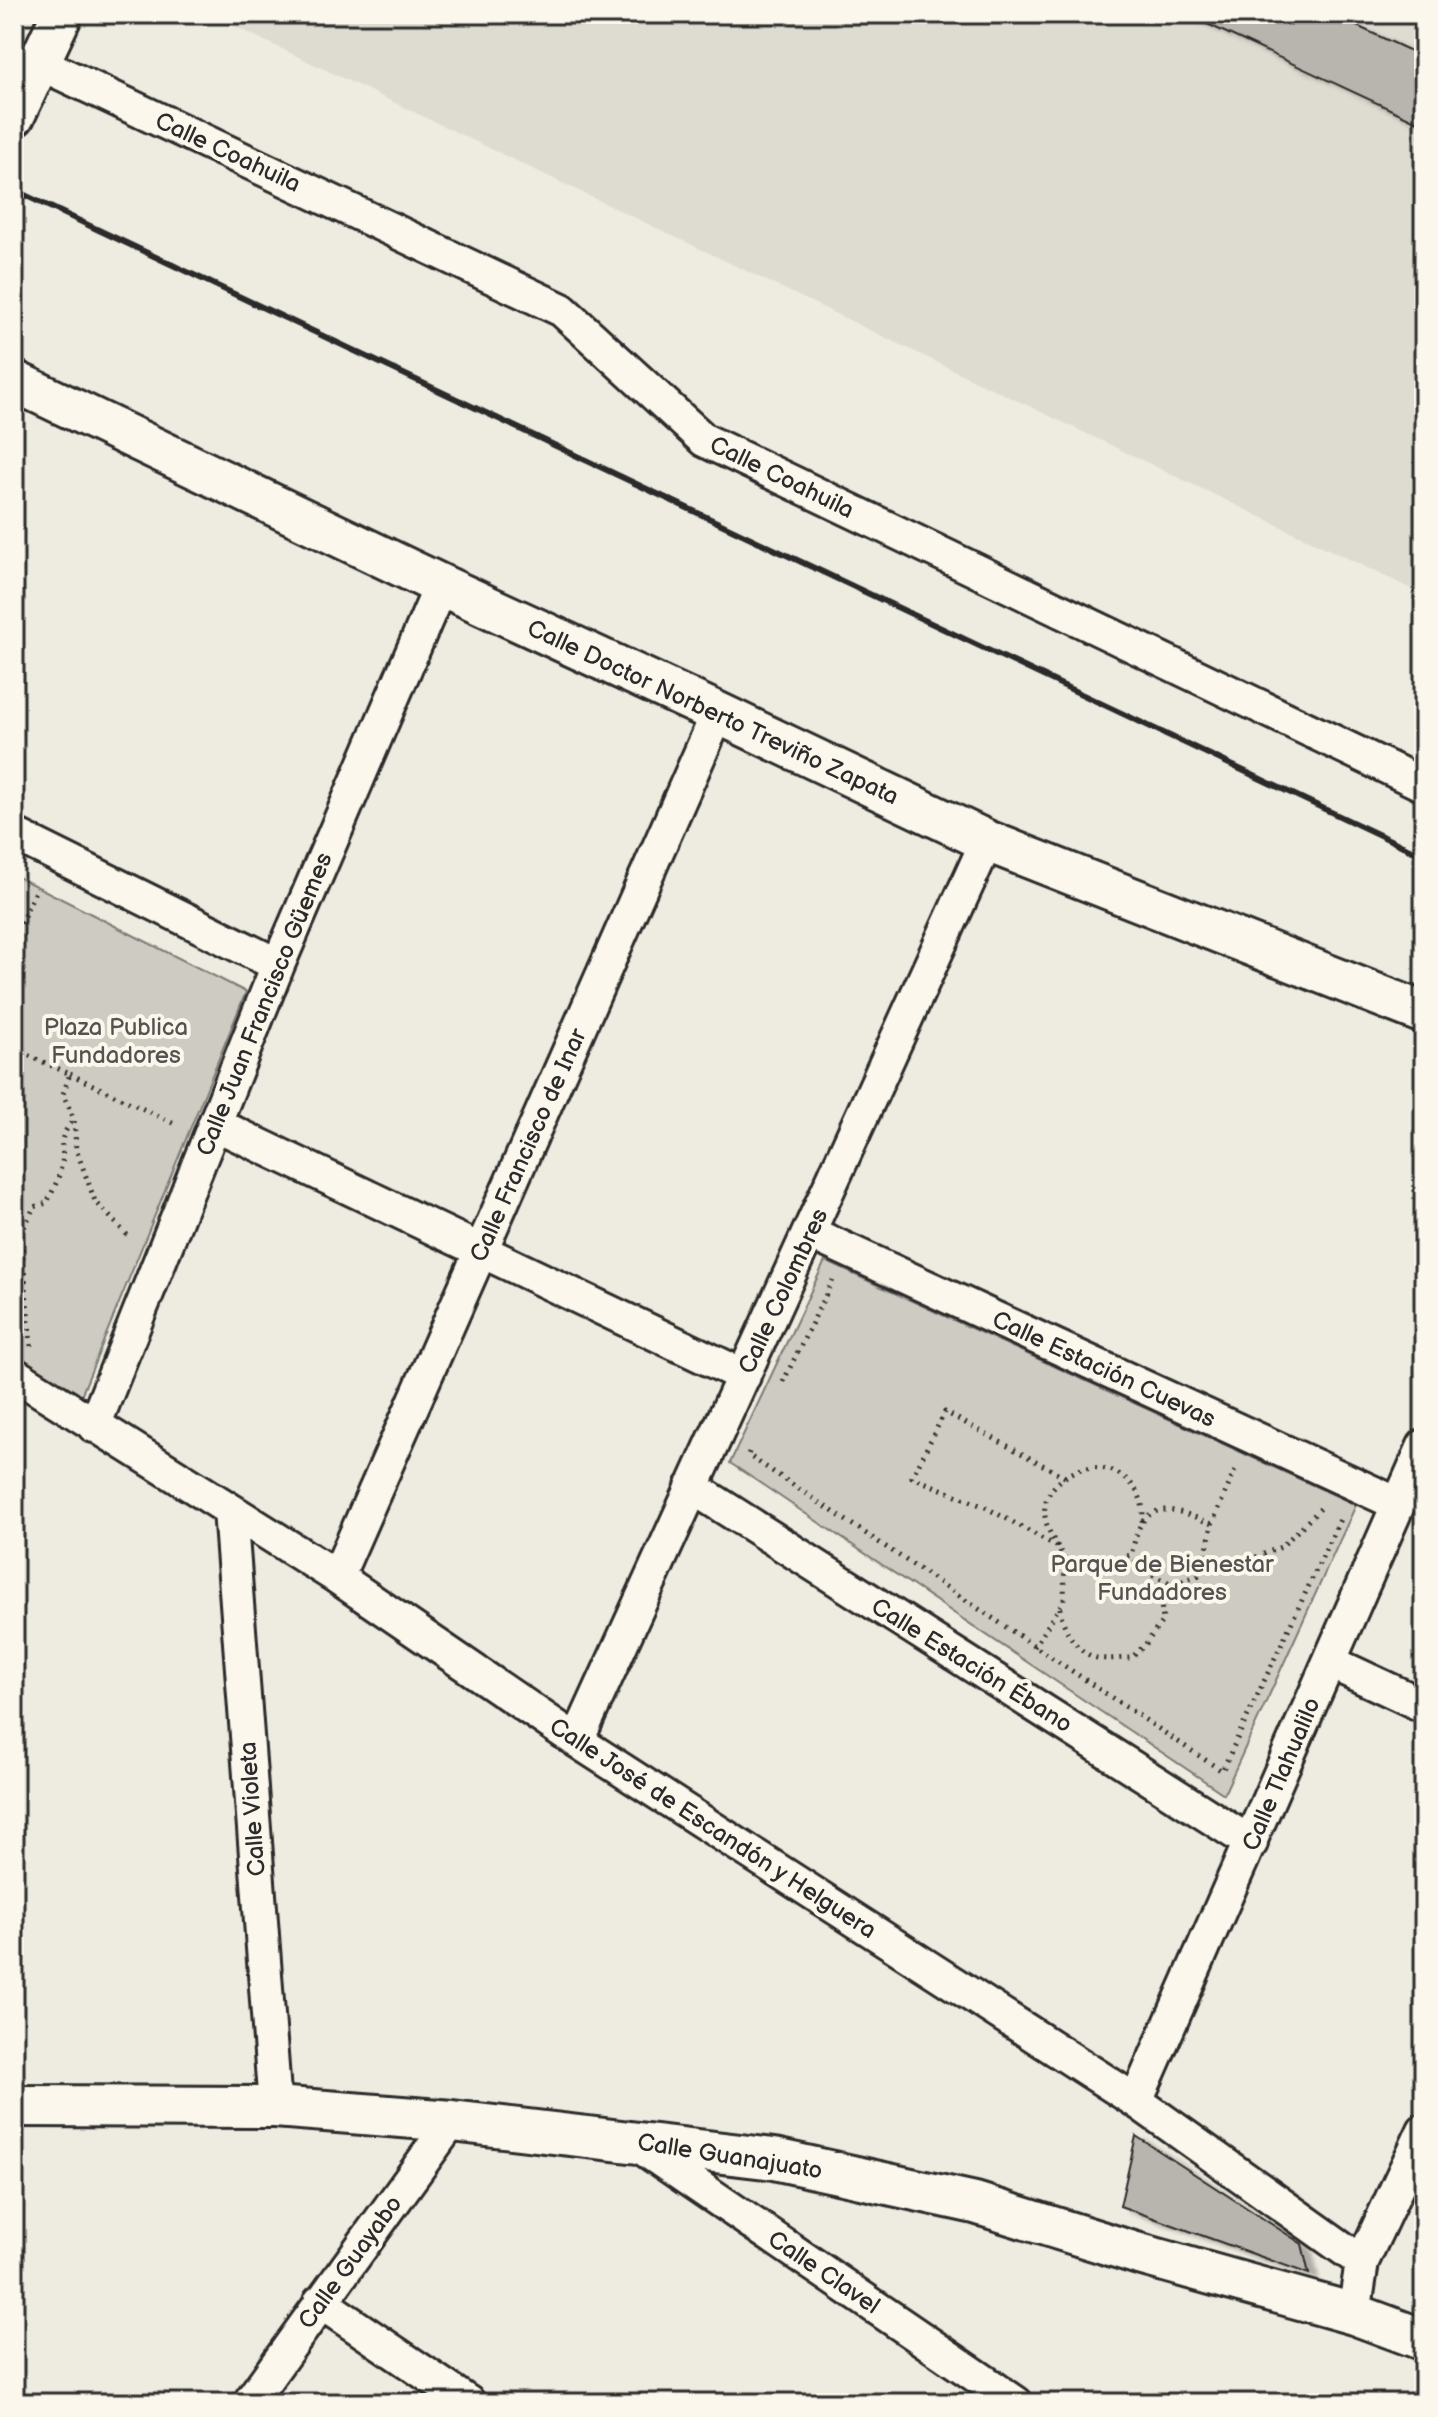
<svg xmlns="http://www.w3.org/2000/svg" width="1438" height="2417" font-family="'Balsamiq Sans',sans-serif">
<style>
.built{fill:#dedbd1}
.green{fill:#cecbc2;stroke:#7c7b76;stroke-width:2}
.building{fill:#b8b5ae;stroke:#2b2b2b;stroke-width:2;filter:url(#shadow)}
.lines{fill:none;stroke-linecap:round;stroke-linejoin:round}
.minor-casing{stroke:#2b2b2b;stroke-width:38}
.tertiary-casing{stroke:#2b2b2b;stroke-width:46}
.path{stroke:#2b2b2b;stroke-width:5;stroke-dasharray:2 6;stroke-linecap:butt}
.minor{stroke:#fbf7ec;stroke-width:32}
.tertiary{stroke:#fbf7ec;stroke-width:40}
.rail{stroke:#2b2b2b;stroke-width:6}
.labels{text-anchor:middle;stroke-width:8;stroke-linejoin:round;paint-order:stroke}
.street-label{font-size:24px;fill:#2b2b2b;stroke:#fbf7ec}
.park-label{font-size:24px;fill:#545351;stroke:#fbf7ec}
</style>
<defs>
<filter id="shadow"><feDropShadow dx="9" dy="5" stdDeviation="2" flood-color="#0004"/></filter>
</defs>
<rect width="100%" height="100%" fill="#eeebe0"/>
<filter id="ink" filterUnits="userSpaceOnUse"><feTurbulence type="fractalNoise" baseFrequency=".0125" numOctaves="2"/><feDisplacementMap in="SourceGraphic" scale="16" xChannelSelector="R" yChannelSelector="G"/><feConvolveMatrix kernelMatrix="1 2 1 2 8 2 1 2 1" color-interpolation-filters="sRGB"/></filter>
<g filter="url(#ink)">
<path class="built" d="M209,14H1424V595Z"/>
<path class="green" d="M14,875L246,992L79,1401L14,1358Z
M825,1261L1356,1505L1224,1794L730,1463Z"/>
<path class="building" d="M1186,14H1331L1424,57V125Z
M1136,2136L1302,2244L1309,2274L1120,2206Z"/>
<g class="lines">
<defs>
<path id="minor" d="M39,63L562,310L704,440L1424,785
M14,834L278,965
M215,1124L744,1376
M810,1233L1398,1504
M14,1374L337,1577L577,1741L1136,2101L1362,2262L1354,2314
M94,1426L278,965L441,585
M692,1487L1251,1843
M230,1510L275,2107
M337,1577L718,713
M1330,1662L1424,1706
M577,1741L987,841
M1136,2101L1424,1446
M635,2143L1016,2403
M1362,2262L1424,2130
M320,2302L469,2403
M249,2403L452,2121"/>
<path id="tertiary" d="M14,116L62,14
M14,381L441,585L718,713L987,841L1424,1013
M14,2106L275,2107L452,2121L774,2159L975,2203L1136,2253L1354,2314L1424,2340"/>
</defs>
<use href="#minor" class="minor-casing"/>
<use href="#tertiary" class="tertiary-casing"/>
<path class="path" d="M14,938L37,887
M14,1049L70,1074L63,1094L74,1119L76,1149L95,1201L131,1239
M70,1074L177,1125
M31,1346L21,1234L34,1207L47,1203C52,1192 59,1179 61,1167C67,1144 53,1145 74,1119
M783,1382L833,1280
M749,1452L748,1455L1222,1771L1341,1517
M1065,1477C1070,1474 1077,1470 1082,1469C1115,1461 1149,1488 1142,1522
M1212,1524L1237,1466
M1204,1564L1221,1571L1281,1547L1321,1508
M1065,1571L1131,1555C1134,1545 1136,1532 1141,1524C1158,1497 1190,1516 1212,1524L1204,1564L1198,1576L1173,1584L1145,1572L1131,1555
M1060,1608C1062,1627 1076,1653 1097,1658C1107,1660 1121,1658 1131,1658L1145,1645L1163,1620L1158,1578
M1034,1647L1064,1600L1065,1560L1058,1547L985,1507L912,1477L945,1412L1065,1477C1037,1497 1041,1521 1058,1547"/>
<use href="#minor" class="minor"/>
<use href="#tertiary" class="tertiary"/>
<path class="rail" d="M14,190L1424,856"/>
</g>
</g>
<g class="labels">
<g class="street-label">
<text transform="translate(228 152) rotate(25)" y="8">Calle Coahuila</text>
<text transform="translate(782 477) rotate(26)" y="8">Calle Coahuila</text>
<text transform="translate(713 712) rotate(25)" y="8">Calle Doctor Norberto Treviño Zapata</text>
<text transform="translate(264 1004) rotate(-68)" y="8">Calle Juan Francisco Güemes</text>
<text transform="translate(528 1145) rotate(-66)" y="8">Calle Francisco de Inar</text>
<text transform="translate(783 1291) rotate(-65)" y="8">Calle Colombres</text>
<text transform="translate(1104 1369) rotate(25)" y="8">Calle Estación Cuevas</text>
<text transform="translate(972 1665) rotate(32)" y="8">Calle Estación Ébano</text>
<text transform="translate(1281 1774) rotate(-67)" y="8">Calle Tlahualilo</text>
<text transform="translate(252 1809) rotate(-94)" y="8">Calle Violeta</text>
<text transform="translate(713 1828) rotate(33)" y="8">Calle José de Escandón y Helguera</text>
<text transform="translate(730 2156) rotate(9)" y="8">Calle Guanajuato</text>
<text transform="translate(350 2262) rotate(-54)" y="8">Calle Guayabo</text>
<text transform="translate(824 2272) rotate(34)" y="8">Calle Clavel</text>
</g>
<g class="park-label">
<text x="116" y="1035">Plaza Publica<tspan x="116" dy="28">Fundadores</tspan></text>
<text x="1162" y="1572">Parque de Bienestar<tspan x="1162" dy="28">Fundadores</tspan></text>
</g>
</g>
<rect width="1438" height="2417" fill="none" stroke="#fbf7ec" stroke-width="48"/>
<rect x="24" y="24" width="1390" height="2369" fill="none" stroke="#2b2b2b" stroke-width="3" filter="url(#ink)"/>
</svg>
